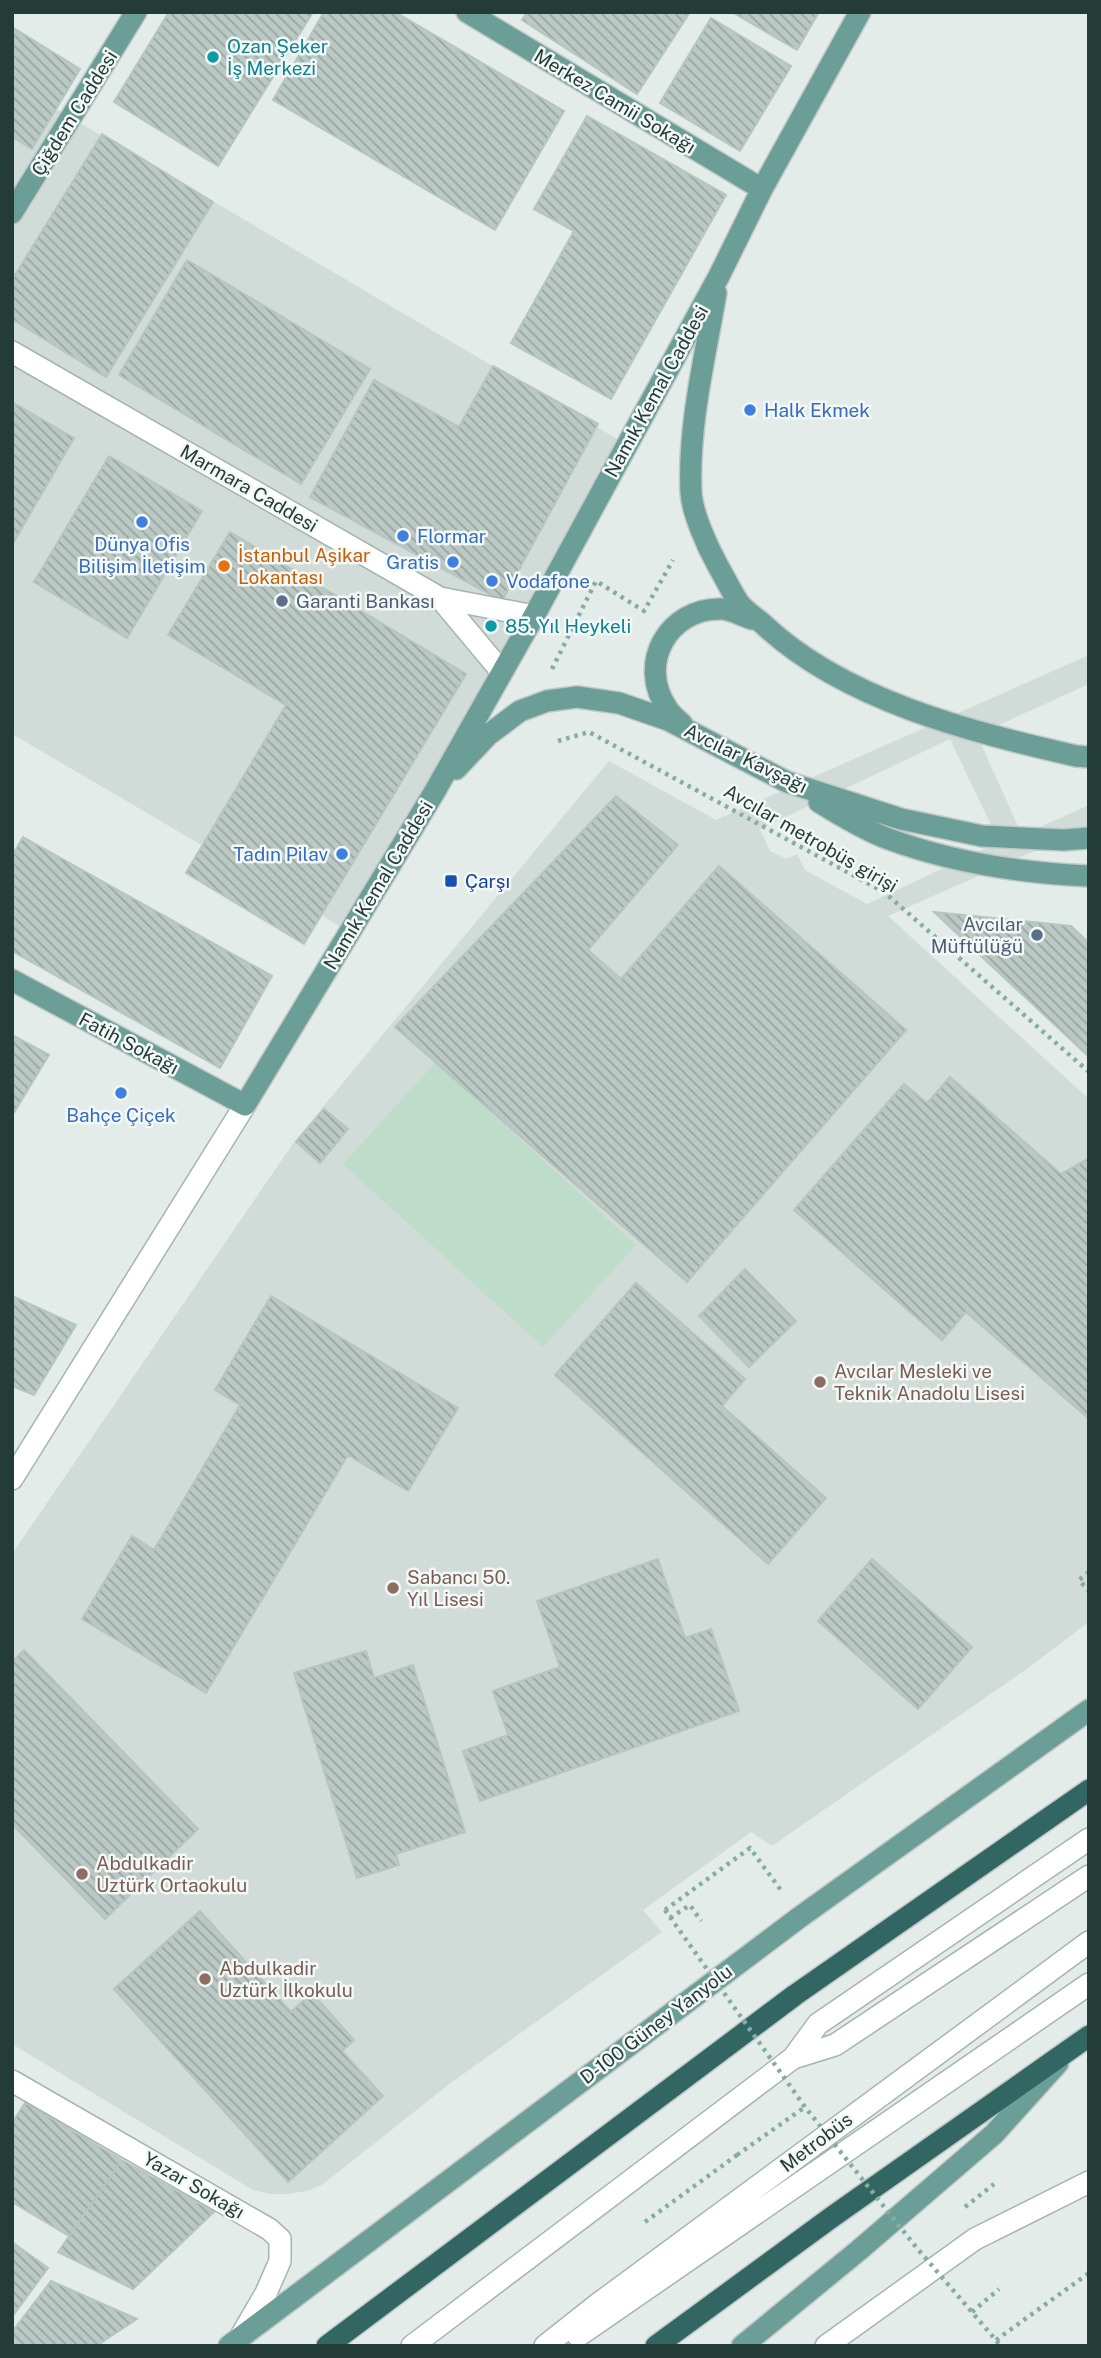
<svg xmlns="http://www.w3.org/2000/svg" width="1101" height="2358" font-family="'Public Sans',sans-serif">
<style>
.built{fill:#d1dcd8;fill-rule:evenodd}
.green{fill:#bddcc9}
.building{fill:url(#building-back-hatch);stroke:#b6c5c0;stroke-width:2}
.lines{fill:none;stroke-linecap:round;stroke-linejoin:round}
.minor-casing{stroke:#a6b4b0;stroke-width:24}
.major-casing{stroke:#c2c8c7;stroke-width:24}
.highway-casing{stroke:#c2c8c7;stroke-width:24}
.path{stroke:#85ada6;stroke-width:4.5;stroke-dasharray:3.5 5;stroke-linecap:butt}
.minor{stroke:#fff;stroke-width:21}
.major{stroke:#6a9e97;stroke-width:21}
.highway{stroke:#316662;stroke-width:21}
.path-bridge{stroke:#85ada6;stroke-width:4.5;stroke-dasharray:3.5 5;stroke-linecap:butt}
.culture-dot{fill:#0f9aa8;stroke:#f3f8f6;stroke-width:2.5}
.shop-dot{fill:#3f7fe0;stroke:#f3f8f6;stroke-width:2.5}
.food-dot{fill:#e8710a;stroke:#f3f8f6;stroke-width:2.5}
.service-dot{fill:#5c6f8a;stroke:#f3f8f6;stroke-width:2.5}
.transit-dot{fill:#1a4fb4;stroke:#f3f8f6;stroke-width:2.5}
.education-dot{fill:#8d6e63;stroke:#f3f8f6;stroke-width:2.5}
.labels{text-anchor:middle;stroke-width:5;stroke-linejoin:round;paint-order:stroke}
.culture-label{font-size:19px;fill:#0d838f;stroke:#f3f8f6;text-anchor:start}
.street-label{font-size:19px;fill:#243c38;stroke:#f3f8f6}
.shop-label{font-size:19px;fill:#366cbe;stroke:#f3f8f6;text-anchor:start}
.food-label{font-size:19px;fill:#c56008;stroke:#f3f8f6;text-anchor:start}
.service-label{font-size:19px;fill:#4e5e75;stroke:#f3f8f6;text-anchor:start}
.transit-label{font-size:19px;fill:#164399;stroke:#f3f8f6;text-anchor:start}
.education-label{font-size:19px;fill:#785e54;stroke:#f3f8f6;text-anchor:start}
</style>
<defs>
<pattern id="building-back-hatch" width="6" height="6" patternUnits="userSpaceOnUse" patternTransform="scale(1.75)"><rect width="6" height="6" fill="#bbc9c5"/><path d="M-1 5l2 2M0 0l6 6M5-1l2 2" fill="none" stroke="#98a4a1"/></pattern>
</defs>
<rect width="100%" height="100%" fill="#e3ece9"/>
<path class="built" d="M12,83L627,445L350,932L12,734Z
M1089,655V684L977,735L1022,835L1089,805V827L888,916L1089,1099V1622L1028,1668L772,1846L751,1832L643,1910L662,1932L448,2085L322,2185L307,2191L287,2194H270L253,2190L12,2044V1554L294,1142L609,761L716,820ZM950,739L999,842L867,904L805,870L797,854L786,859L770,851L760,829Z"/>
<path class="green" d="M436,1062L636,1245L543,1347L343,1164Z"/>
<path class="building" d="M169,12H313L218,166L114,102Z
M324,12H395L564,111L495,230L273,100Z
M527,12H690L637,94L522,20Z
M732,12H819L797,50Z
M711,18L791,66L740,151L660,103Z
M12,27L80,69L32,149L12,137Z
M587,116L726,195L611,399L511,343L574,231L534,209Z
M102,134L213,202L106,377L12,319V280Z
M187,260L370,369L301,484L119,375Z
M493,366L598,424L502,601L310,497L374,380L459,427Z
M12,402L74,438L12,545Z
M109,456L202,511L127,638L34,582Z
M230,532L466,674L304,944L186,873L286,705L168,635Z
M616,796L678,845L588,950L621,979L719,866L906,1030L687,1282L395,1027Z
M23,837L272,976L220,1068L12,951V856Z
M934,912L1071,926L1089,943V1057Z
M12,1035L49,1055L12,1116Z
M950,1077L1061,1174L1089,1158V1419L966,1312L942,1340L794,1210L904,1084L927,1103Z
M324,1109L348,1129L320,1163L296,1142Z
M745,1269L796,1321L749,1367L699,1316Z
M636,1283L745,1379L722,1406L826,1498L768,1564L555,1375Z
M12,1296L76,1325L34,1395L12,1386Z
M271,1296L458,1408L408,1491L348,1455L206,1693L82,1619L132,1536L154,1550L240,1405L215,1390Z
M658,1559L685,1638L711,1629L739,1711L480,1801L463,1751L508,1735L493,1691L560,1667L537,1601Z
M872,1559L972,1647L918,1709L818,1621Z
M24,1650L198,1829L105,1919L12,1824V1662Z
M366,1651L374,1678L413,1665L465,1832L396,1854L399,1865L357,1878L294,1673Z
M200,1911L291,2012L312,1993L354,2040L342,2051L383,2096L288,2182L114,1989Z
M25,2103L122,2160L69,2236L12,2202V2123Z
M122,2160L214,2212L133,2289L58,2252Z
M12,2242L48,2268L12,2317Z
M51,2281L137,2319L96,2346H12V2332Z"/>
<g class="lines">
<defs>
<path id="minor" d="M12,352L440,598L501,671
M440,598L534,616
M12,1479L245,1105
M793,2058L835,2045L1089,1876
M12,2081L269,2229L280,2239V2261L266,2293L241,2336
M578,2336L1089,1984
M412,2346L793,2058L818,2024L1089,1839
M545,2346L598,2304L1089,1942
M826,2346L975,2239L1089,2182"/>
<path id="major" d="M467,12L762,189
M12,213L136,12
M716,293C705,358 688,425 691,492C692,513 708,548 718,566C725,578 731,591 739,603C745,611 755,617 763,624C843,700 971,732 1076,756L1089,757
M682,724C677,719 670,714 667,708C637,664 668,608 721,609C731,609 742,616 752,619
M456,769L488,735L520,711L547,701L577,697L619,703L668,720L787,782L901,819L982,836L1064,840L1089,838
M819,802C840,815 863,829 886,838C950,862 1021,873 1089,876
M12,980L245,1105L435,791L534,616L719,276L762,189L860,12
M229,2346L800,1917L1089,1710
M742,2346L858,2251L994,2134L1058,2063"/>
<path id="highway" d="M327,2346L795,1995L1089,1790
M656,2346L832,2217L1089,2036"/>
</defs>
<use href="#minor" class="minor-casing"/>
<use href="#major" class="major-casing"/>
<use href="#highway" class="highway-casing"/>
<path class="path" d="M552,669L596,581L644,611L673,560
M558,741L589,732L884,892L1089,1072
M1089,1572L1079,1580L1089,1591
M665,1910L750,1848L783,1893
M670,1918L690,1905L701,1921
M737,2155L805,2107
M965,2207L994,2184
M645,2222L737,2155
M972,2312L999,2289
M996,2340L1089,2273"/>
<use href="#minor" class="minor"/>
<use href="#major" class="major"/>
<use href="#highway" class="highway"/>
<path class="path-bridge" d="M665,1910L805,2107L916,2247L1001,2346"/>
</g>
<g class="culture-dot">
<circle cx="213" cy="57" r="7"/>
<circle cx="491" cy="626" r="7"/>
</g>
<g class="shop-dot">
<circle cx="750" cy="410" r="7"/>
<circle cx="142" cy="522" r="7"/>
<circle cx="403" cy="536" r="7"/>
<circle cx="453" cy="562" r="7"/>
<circle cx="492" cy="581" r="7"/>
<circle cx="342" cy="854" r="7"/>
<circle cx="121" cy="1093" r="7"/>
</g>
<circle class="food-dot" cx="224" cy="566" r="7"/>
<g class="service-dot">
<circle cx="282" cy="601" r="7"/>
<circle cx="1037" cy="935" r="7"/>
</g>
<rect class="transit-dot" x="444" y="874" width="14" height="14" rx="3.5"/>
<g class="education-dot">
<circle cx="820" cy="1382" r="7"/>
<circle cx="393" cy="1588" r="7"/>
<circle cx="82" cy="1874" r="7"/>
<circle cx="205" cy="1979" r="7"/>
</g>
<g class="labels">
<g class="culture-label">
<text x="227" y="53">Ozan Şeker<tspan x="227" dy="22">İş Merkezi</tspan></text>
<text x="505" y="633">85. Yıl Heykeli</text>
</g>
<g class="street-label">
<text transform="translate(615 101) rotate(31)" y="7">Merkez Camii Sokağı</text>
<text transform="translate(74 113) rotate(-58)" y="7">Çiğdem Caddesi</text>
<text transform="translate(656 391) rotate(-61)" y="7">Namık Kemal Caddesi</text>
<text transform="translate(249 488) rotate(30)" y="7">Marmara Caddesi</text>
<text transform="translate(746 758) rotate(26)" y="7">Avcılar Kavşağı</text>
<text transform="translate(811 838) rotate(30)" y="7">Avcılar metrobüs girişi</text>
<text transform="translate(378 885) rotate(-59)" y="7">Namık Kemal Caddesi</text>
<text transform="translate(129 1043) rotate(28)" y="7">Fatih Sokağı</text>
<text transform="translate(656 2024) rotate(-37)" y="7">D-100 Güney Yanyolu</text>
<text transform="translate(816 2142) rotate(-37)" y="7">Metrobüs</text>
<text transform="translate(194 2185) rotate(30)" y="7">Yazar Sokağı</text>
</g>
<g class="shop-label">
<text x="764" y="417">Halk Ekmek</text>
<text x="417" y="543">Flormar</text>
<text x="142" y="551" text-anchor="middle">Dünya Ofis<tspan x="142" dy="22">Bilişim İletişim</tspan></text>
<text x="439" y="569" text-anchor="end">Gratis</text>
<text x="506" y="588">Vodafone</text>
<text x="328" y="861" text-anchor="end">Tadın Pilav</text>
<text x="121" y="1122" text-anchor="middle">Bahçe Çiçek</text>
</g>
<g class="food-label">
<text x="238" y="562">İstanbul Aşikar<tspan x="238" dy="22">Lokantası</tspan></text>
</g>
<g class="service-label">
<text x="296" y="608">Garanti Bankası</text>
<text x="1023" y="931" text-anchor="end">Avcılar<tspan x="1023" dy="22">Müftülüğü</tspan></text>
</g>
<g class="transit-label">
<text x="465" y="888">Çarşı</text>
</g>
<g class="education-label">
<text x="834" y="1378">Avcılar Mesleki ve<tspan x="834" dy="22">Teknik Anadolu Lisesi</tspan></text>
<text x="407" y="1584">Sabancı 50.<tspan x="407" dy="22">Yıl Lisesi</tspan></text>
<text x="96" y="1870">Abdulkadir<tspan x="96" dy="22">Uztürk Ortaokulu</tspan></text>
<text x="219" y="1975">Abdulkadir<tspan x="219" dy="22">Uztürk İlkokulu</tspan></text>
</g>
</g>
<rect width="1101" height="2358" fill="none" stroke="#243c38" stroke-width="28"/>
</svg>
